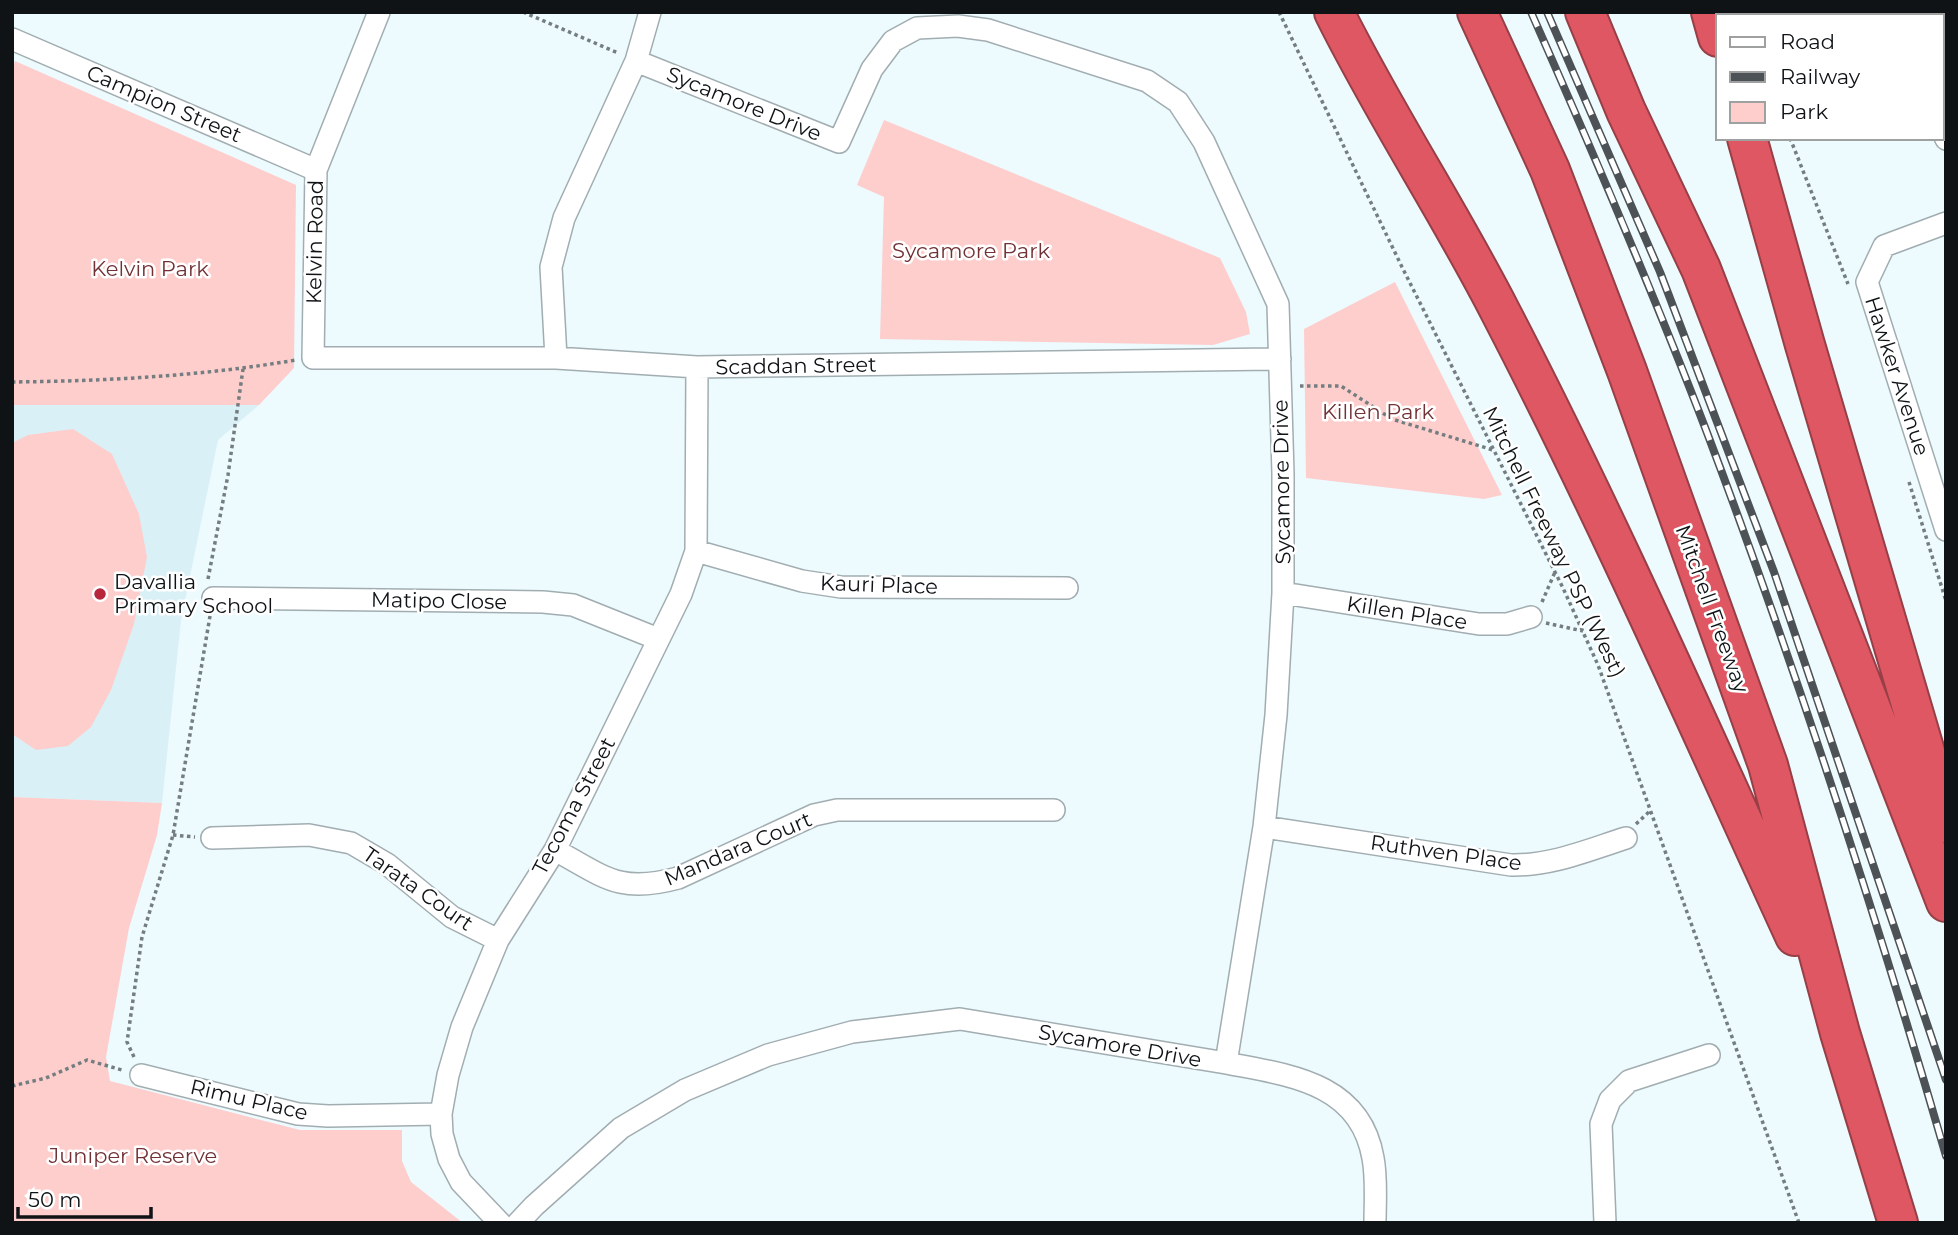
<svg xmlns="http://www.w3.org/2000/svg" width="1958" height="1235" font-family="Montserrat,sans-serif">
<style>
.built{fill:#daf0f7}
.green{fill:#fececd}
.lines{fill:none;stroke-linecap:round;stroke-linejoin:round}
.street-casing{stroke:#a1adb1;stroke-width:24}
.highway-casing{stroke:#963f47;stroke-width:42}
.path{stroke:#747d7f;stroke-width:3.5;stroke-dasharray:3.5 3.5;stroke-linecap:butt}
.street{stroke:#fff;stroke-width:21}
.highway{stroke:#df5762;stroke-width:38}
.rail-casing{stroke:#4c5255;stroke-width:8}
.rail{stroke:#fff;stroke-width:5;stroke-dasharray:16;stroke-linecap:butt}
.poi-dot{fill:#b7263c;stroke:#fff;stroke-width:2.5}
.labels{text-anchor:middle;stroke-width:5;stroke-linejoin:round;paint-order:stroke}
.street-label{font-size:21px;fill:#0f1315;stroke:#fff}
.park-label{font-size:21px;fill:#713135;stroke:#fff}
.poi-label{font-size:21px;fill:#0f1315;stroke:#fff;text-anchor:start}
</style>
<rect width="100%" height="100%" fill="#edfafe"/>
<path class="built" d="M12,405H259L218,440L181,620L162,803L12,797Z"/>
<path class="green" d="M15,61L296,185L294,368L259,405H12V69Z
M884,120L1220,258L1246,312L1250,334L1213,345L880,339L884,197L857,185Z
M1395,282L1502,495L1484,499L1306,478L1304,329Z
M73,429L112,454L139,514L147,557L134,624L111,690L91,727L68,746L36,750L12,734V443L28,435Z
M12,797L162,803L157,835L129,928L106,1057L110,1081L300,1130H402V1161L411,1182L463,1223H12Z"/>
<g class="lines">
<defs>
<path id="street" d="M379,12L316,170L313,358H556L697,367L1280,359
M1896,12L1897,16
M12,39L316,170
M636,61L650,12
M1942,130L1946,139
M1946,223L1884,246L1867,282L1946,530
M696,551L802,581L841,587L1067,588
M1283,593L1479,624H1507L1531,617
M213,598L543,602L573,605L658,639
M1264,827L1511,865C1551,866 1588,850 1626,838
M212,838L309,835L351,843L387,864L452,917L498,940
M555,850C605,877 619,894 678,878L814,815L837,810H1054
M1226,1063C1288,1075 1360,1082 1373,1158C1377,1179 1375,1201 1375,1223
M141,1075L298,1114L328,1116L441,1114
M500,1223L461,1182L449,1159L442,1134L441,1114L448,1075L462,1027L498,940L555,850L681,594L696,551L697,367
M518,1223L534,1206L621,1128L685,1090L768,1055L852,1032L960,1019L1226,1063L1264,827L1276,715L1283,593V474L1278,304L1204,142L1178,102L1147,81L988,30L958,26L917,28L893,41L872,69L839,142L636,61L564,218L551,267L556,358
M1605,1223L1601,1124L1610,1100L1629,1081L1709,1055"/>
<path id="highway" d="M1334,12C1385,115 1449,211 1501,313C1607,517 1699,727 1795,936
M1477,12L1550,170L1627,371L1768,765L1840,1033L1898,1223
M1585,12L1626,111L1701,269L1946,902
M1711,12L1718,37
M1747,138L1805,345L1946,823"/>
</defs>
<use href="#street" class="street-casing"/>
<use href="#highway" class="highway-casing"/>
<path class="path" d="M523,12L618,53
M1279,12L1402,267L1563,588L1598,665L1799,1223
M1746,12L1747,16
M1790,138L1848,284
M12,382C107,381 202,376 296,360
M1300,386H1341L1392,419L1493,450
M1909,482L1946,601
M208,579L228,475L243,369
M1542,602L1555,572
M1546,623L1583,631
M1636,824L1650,811
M173,835L195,837
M134,1057L127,1042L142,937L173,835L210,616
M12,1086L46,1078L87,1060L122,1070"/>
<use href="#street" class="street"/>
<use href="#highway" class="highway"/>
<defs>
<path id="rail" d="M1531,12C1592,150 1652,289 1706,430C1796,668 1875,911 1946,1156
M1547,12L1660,272L1774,572L1946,1080"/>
</defs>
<use href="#rail" class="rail-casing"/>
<use href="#rail" class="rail"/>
</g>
<circle class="poi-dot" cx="100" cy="594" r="7"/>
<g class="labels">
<g class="street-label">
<text transform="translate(164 104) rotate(23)" y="7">Campion Street</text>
<text transform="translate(744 104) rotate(22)" y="7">Sycamore Drive</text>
<text transform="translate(315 242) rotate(-89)" y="7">Kelvin Road</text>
<text transform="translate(796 366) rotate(-1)" y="7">Scaddan Street</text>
<text transform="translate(1897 376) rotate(72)" y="7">Hawker Avenue</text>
<text transform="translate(1282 482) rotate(-91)" y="7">Sycamore Drive</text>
<text transform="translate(1554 542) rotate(64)" y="7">Mitchell Freeway PSP (West)</text>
<text transform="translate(879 585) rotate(2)" y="7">Kauri Place</text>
<text transform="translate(439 601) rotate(1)" y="7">Matipo Close</text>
<text transform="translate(1712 609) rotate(70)" y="7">Mitchell Freeway</text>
<text transform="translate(1407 613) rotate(9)" y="7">Killen Place</text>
<text transform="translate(574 806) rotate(-62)" y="7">Tecoma Street</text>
<text transform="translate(738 849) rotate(-23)" y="7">Mandara Court</text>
<text transform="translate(1446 853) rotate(8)" y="7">Ruthven Place</text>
<text transform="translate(418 889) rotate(35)" y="7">Tarata Court</text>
<text transform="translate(1120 1046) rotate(10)" y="7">Sycamore Drive</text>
<text transform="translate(249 1100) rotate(13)" y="7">Rimu Place</text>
</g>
<g class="park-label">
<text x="971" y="258">Sycamore Park</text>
<text x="150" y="276">Kelvin Park</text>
<text x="1378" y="419">Killen Park</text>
<text x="133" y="1163">Juniper Reserve</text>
</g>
<g class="poi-label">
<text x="114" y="589">Davallia<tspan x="114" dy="24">Primary School</tspan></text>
</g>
</g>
<rect width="1958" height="1235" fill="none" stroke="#0f1315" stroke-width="28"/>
<rect x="1716" y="14" width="228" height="126" fill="#ffffff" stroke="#9fa1a1" stroke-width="2"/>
<rect x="1730" y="37" width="35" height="10" fill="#ffffff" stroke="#9fa1a1" stroke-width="2"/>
<text x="1780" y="49" font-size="21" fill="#0f1315">Road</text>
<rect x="1730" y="72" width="35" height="10" fill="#4c5255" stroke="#9fa1a1" stroke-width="2"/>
<text x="1780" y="84" font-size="21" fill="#0f1315">Railway</text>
<rect x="1730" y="102" width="35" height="21" fill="#fececd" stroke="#9fa1a1" stroke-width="2"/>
<text x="1780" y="119" font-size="21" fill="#0f1315">Park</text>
<path d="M18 1207v10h133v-10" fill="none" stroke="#0f1315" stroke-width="3.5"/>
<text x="28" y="1207" font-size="21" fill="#0f1315" stroke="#ffffff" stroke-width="5" paint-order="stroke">50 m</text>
</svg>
